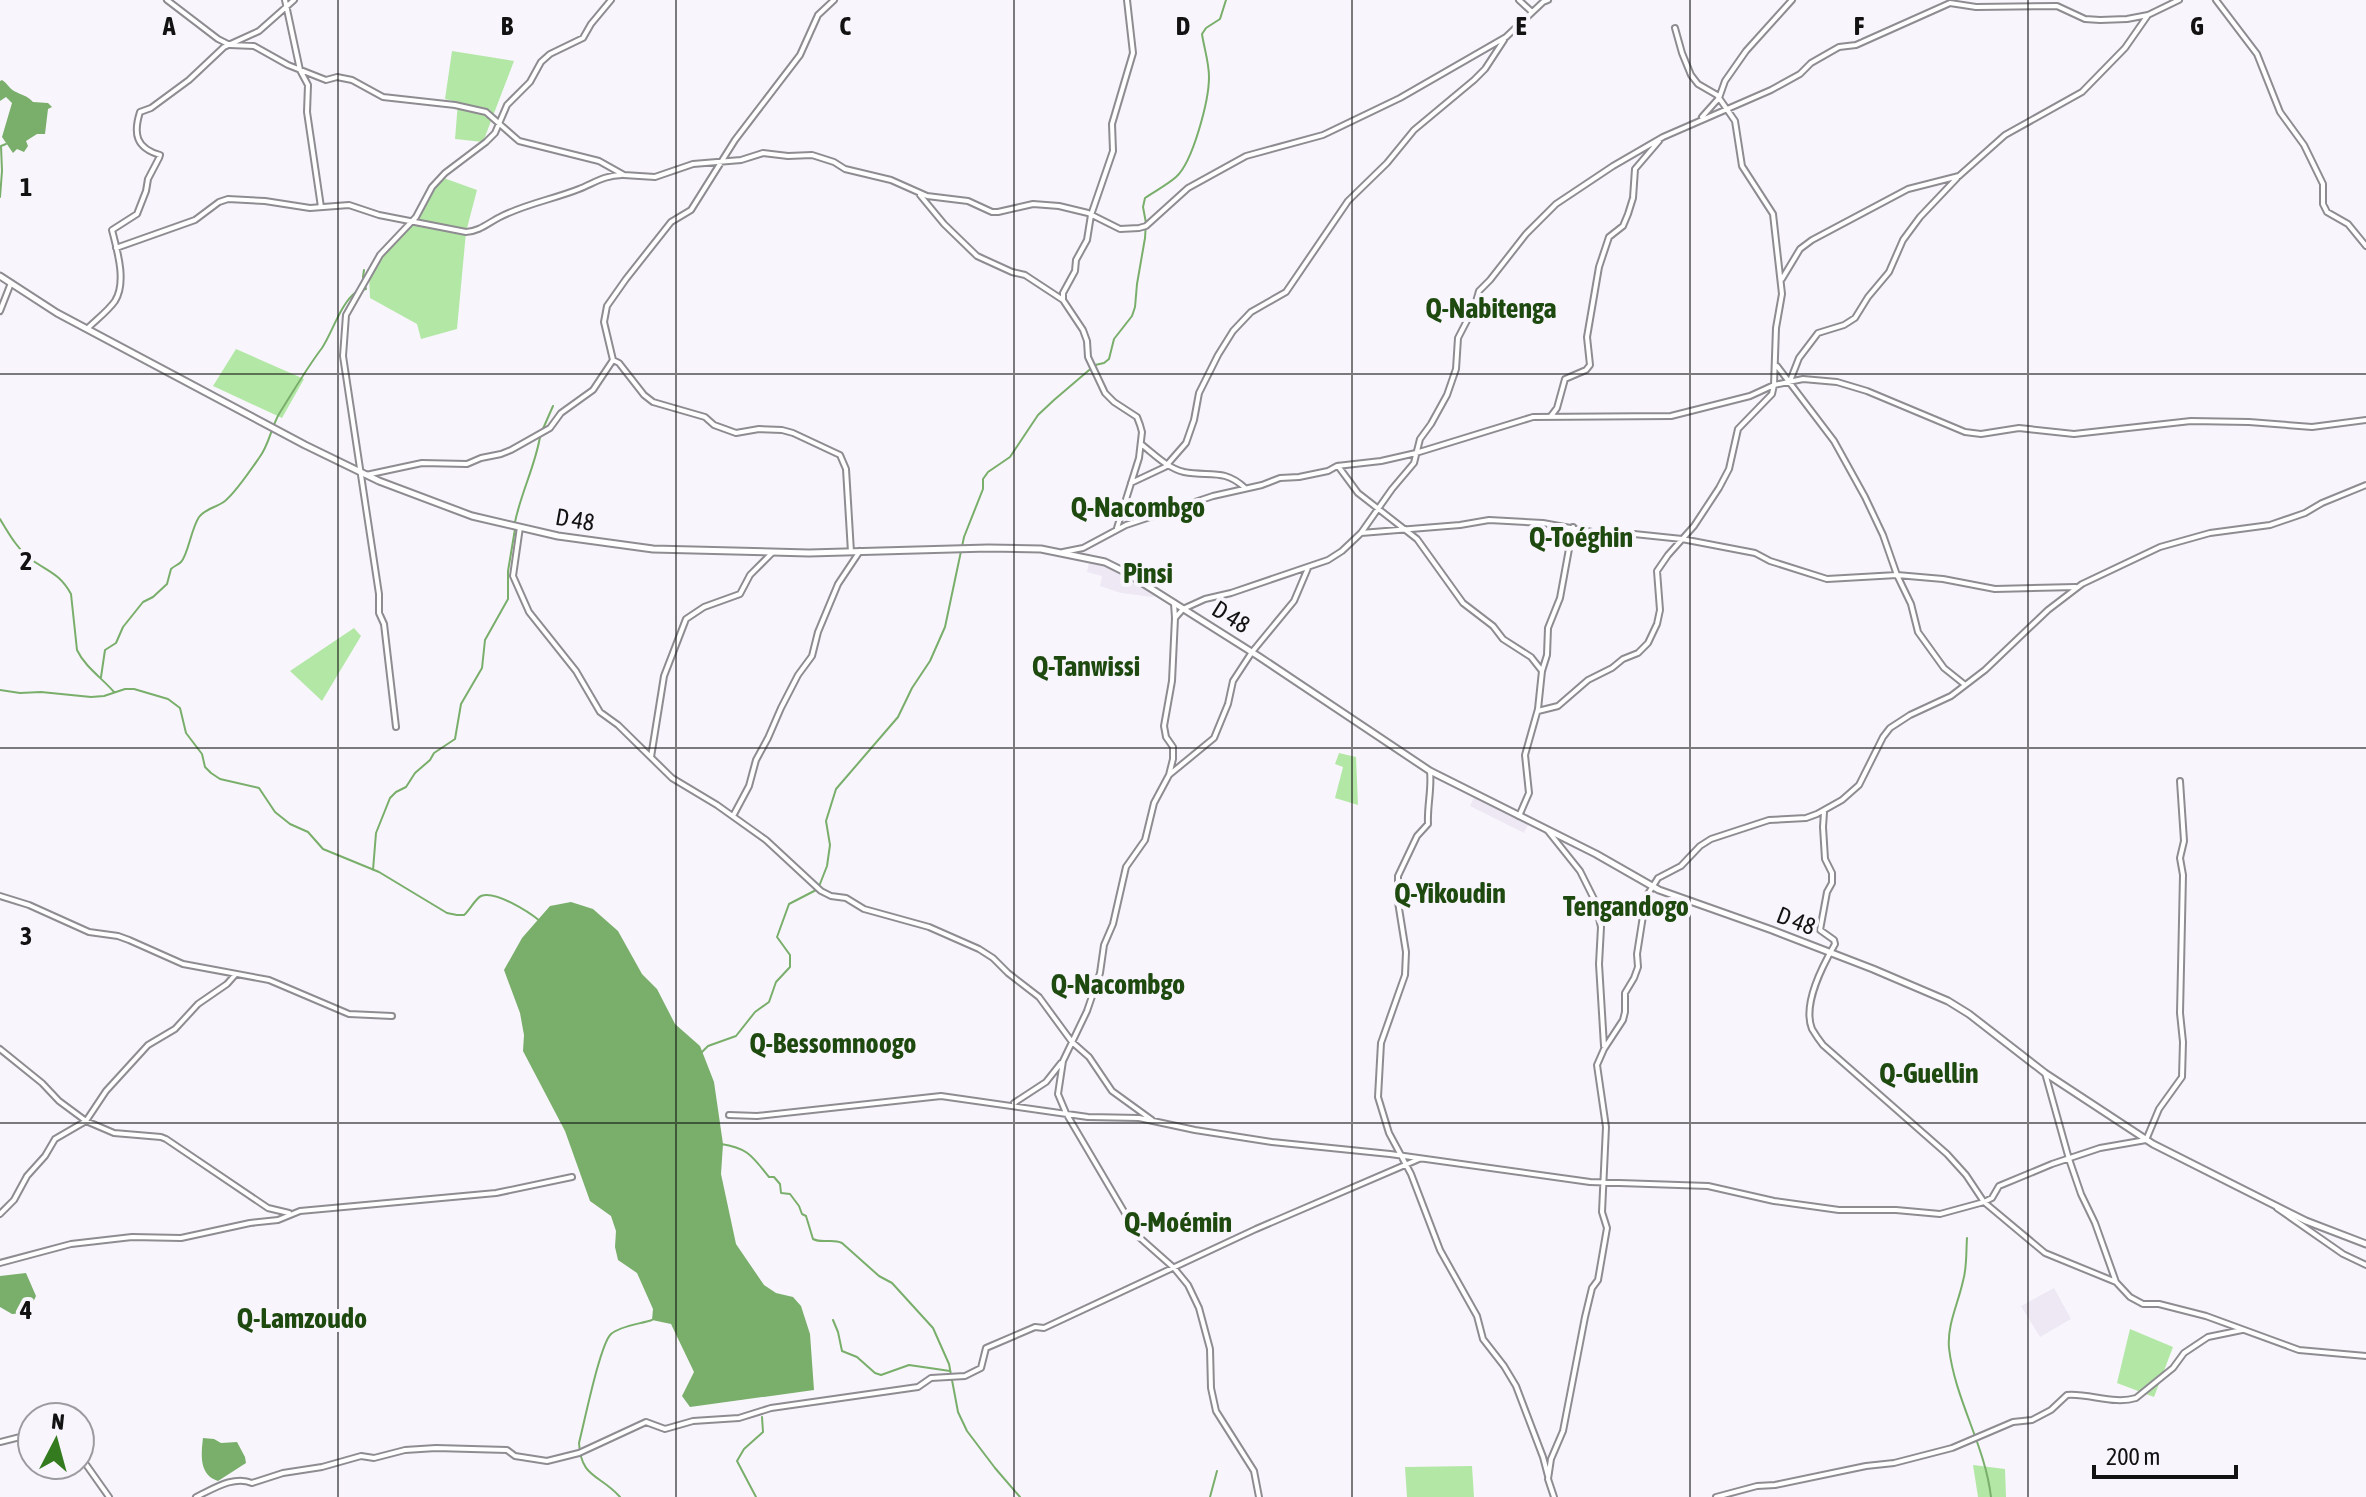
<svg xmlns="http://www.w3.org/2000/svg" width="2366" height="1497" font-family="'Asap Condensed',sans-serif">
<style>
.built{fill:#ede8f4}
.green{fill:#b3e7a6}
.water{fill:#79ae6b}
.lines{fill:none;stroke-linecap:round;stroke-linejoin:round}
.stream{stroke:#79ae6b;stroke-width:2}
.minor-casing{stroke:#8e8c91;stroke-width:8}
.tertiary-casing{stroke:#8e8c91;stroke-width:9}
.minor{stroke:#fff;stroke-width:4}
.tertiary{stroke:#fff;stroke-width:5}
.grid{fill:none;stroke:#121213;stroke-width:2;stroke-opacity:0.55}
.labels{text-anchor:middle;stroke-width:8;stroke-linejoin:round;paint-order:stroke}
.street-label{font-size:24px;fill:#121213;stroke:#f8f6fc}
.quarter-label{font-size:28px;font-weight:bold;fill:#1e4a10;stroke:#f8f6fc}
.grid-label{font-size:26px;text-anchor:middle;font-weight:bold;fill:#121213;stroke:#f8f6fc;stroke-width:8;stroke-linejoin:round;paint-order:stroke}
</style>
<rect width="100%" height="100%" fill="#f8f6fc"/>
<path class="built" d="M1090,558L1105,562L1156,592L1153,597L1121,593L1100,586L1102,576L1087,572Z
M1475,795L1530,821L1524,833L1470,806Z
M2054,1288L2071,1319L2040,1337L2021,1306Z"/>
<path class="green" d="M452,51L514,61L483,142L455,139L458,102L445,99Z
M441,177L477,190L466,232L457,329L421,339L417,324L370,298L369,275L380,255L416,217L432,187Z
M236,349L304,379L282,418L213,386Z
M354,628L361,636L322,701L290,671Z
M1339,753L1356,757L1358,805L1335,798L1343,767L1335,764Z
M2130,1329L2173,1347L2154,1397L2117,1383Z
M1973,1465L2005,1469L2006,1497H1978Z
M1472,1466L1474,1497H1407L1405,1467Z"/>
<path class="water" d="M2,80C7,83 9,88 14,91C21,95 27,95 33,102L48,103L52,107L48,109L45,134H37L26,141L28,146L24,152L17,149L13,153L2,137L12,103L6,97L0,101V81Z
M571,902L593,909L618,931L642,974L657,989L675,1024L700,1046L714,1082L723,1144L721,1174L736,1244L764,1285L776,1293L793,1297L801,1306L810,1334L814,1390L690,1407L682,1396L694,1372L671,1324L652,1320L653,1309L637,1273L618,1260L615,1247L616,1231L611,1216L590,1201L565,1131L523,1051L524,1035L520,1013L504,970L522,938L550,906Z
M26,1273L36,1296L28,1313L12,1314L0,1307V1276Z
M203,1438L214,1439L221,1443L237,1442L245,1457L246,1463L218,1481C199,1475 201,1455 203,1438Z"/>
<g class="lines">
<path class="stream" d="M0,197L2,171L1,146L6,144
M362,290L366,289L363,277L364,270
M542,431L553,406
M0,519C9,534 18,550 32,560C49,572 60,574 71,594L77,650C85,667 102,678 114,692
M515,522C521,493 535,466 540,437
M101,677L105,650L116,643L123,627L143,602L153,597L167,584L171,569C174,566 178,565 181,562C188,555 191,529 199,517C206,508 216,508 225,501C236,492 250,471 259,458C269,445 271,428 279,414C293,392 306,369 322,348C332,333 341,303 356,292
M0,690L20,693L41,692L91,697L104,696L125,689H134L168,699L180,708L186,733L202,754L205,767L211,773L220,779L259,788L275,812L290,824L308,832L323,849L379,872L447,913L457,915H464C470,910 475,899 481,896C495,890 529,912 540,921
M373,870L376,833L390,798L396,792L406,787L415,773L430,760L434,753L455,739L461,704L482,668L485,640L508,599V571L515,529
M702,1052L708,1046L736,1036L755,1012L769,1002L776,982L790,967V955L777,937L789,904L818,889L827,866L830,845L826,821L836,789L898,717L912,688L930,661L945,627L964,537L983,489V479L988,472L1010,457L1038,415L1054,400L1095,365L1104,363L1109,359L1114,339L1132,316L1135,307L1137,284L1145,238L1146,223L1143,207L1145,198C1155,191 1167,185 1176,177C1193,162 1209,100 1209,77C1209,62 1204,48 1202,34L1206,28L1220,19L1226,0
M721,1144C748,1148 752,1156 769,1177H774L780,1184L781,1193L790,1194L799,1206L802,1214L806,1216L813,1239C823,1244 832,1238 842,1243L879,1276L892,1283L933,1328L949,1364L958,1412L967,1431L995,1468L1020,1497
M1967,1238C1966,1252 1967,1268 1963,1281C1958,1304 1947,1325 1949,1348C1955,1400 1985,1445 1991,1497
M833,1320L838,1332L842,1351L857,1357L875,1373L881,1375L909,1365L950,1371
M620,1497C600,1474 581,1479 579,1443C584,1424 600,1344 611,1334C620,1326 640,1324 652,1320
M756,1497L737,1461L744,1449L763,1432L762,1417
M1210,1497L1217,1471"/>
<defs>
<path id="minor" d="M167,0L218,39L230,45L254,46L288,65L326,80L337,77L352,80L383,97L455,105L486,112L519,141L599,161L624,175L655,177L693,164L741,160L763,153L788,156L812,155L834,162L845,169L891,180L927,196L968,201L992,212H998L1033,204L1059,206L1088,213L1120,229L1139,228L1146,226L1188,188L1246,156L1323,135L1400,98L1506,37L1543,2L1548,0
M285,0L300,70L308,85L307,112L321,207
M1519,0L1532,12
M2216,0L2257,54L2280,112L2304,145L2323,184V204L2327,212L2348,224L2366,246
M1702,117L1719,98L1725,81L1746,51L1792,0
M920,195L944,224L977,256L1012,272L1025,275L1063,300
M116,248L195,220L219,202L228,199L265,201L310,208L349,205L379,215L466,232C480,231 488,223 500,217C525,204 554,199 579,189C594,183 605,175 622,175
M1782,279L1800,249L1812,240L1908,189L1959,176L2005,135L2082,92L2125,48L2148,15L2179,0
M0,311L11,283
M87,329C96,320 108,311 115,301C127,282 117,250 112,230L137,214L146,191L148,179L159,158L160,155C136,148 133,134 140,112L151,108L189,80L224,47L259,31L294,0
M613,360L619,363L644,395L653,402L705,417L714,425L736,433L759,429L782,430L793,433L840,455L846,469L851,552
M1777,366L1834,441L1865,497L1883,535L1897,575L1911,604L1918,632L1944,668L1964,684
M1790,381L1799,358L1818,333L1844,325L1855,318L1868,297L1889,272L1903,240L1920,217L1957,178
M1551,416L1557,408L1565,379L1586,370L1590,365L1587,337L1599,267L1609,237L1623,226L1628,214L1633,198L1635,169L1659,141
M1141,444C1154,454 1167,468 1184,472C1209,477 1224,468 1245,488
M1338,466L1358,493L1417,539L1463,603L1493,626L1503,639L1531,657L1542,671
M366,475L422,463L467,464L481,458L501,454L511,450L550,428L561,413L593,390L613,360L604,322L607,306L626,279L671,222L691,210L735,140L800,55L818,15L834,0
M1131,483L1165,467L1186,443L1194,420L1199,393L1218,355L1233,331L1251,312L1286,292L1348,201L1387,163L1414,130L1474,80L1485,69L1504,40
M520,527L513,576L529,612L576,671L600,712L618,725L672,778L717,805L766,840L821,891L831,896L846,898L864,909L929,927L979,949L993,958L1008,973L1039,997L1072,1042L1089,1057L1112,1091L1152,1120
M1117,528L1139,458L1142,432L1140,425L1137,417L1114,402L1105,393L1088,357L1087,341L1083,330L1063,300V293L1075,271L1076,260L1087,240L1091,215L1113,151L1112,124L1133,53L1127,0
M1361,533L1460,525L1489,520L1543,523L1614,536L1634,534L1682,539L1755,553L1770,561L1827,579L1897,575L1943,579L1995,589L2076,587
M1063,552L1083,548L1126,525L1213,496L1262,485L1280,478L1299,477L1328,471L1337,466L1381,461L1416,453L1533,417L1671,416L1750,396L1774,385L1803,379L1837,382L1867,391L1965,432L1981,434L2019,428L2074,434L2191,421L2249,422L2312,427L2366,420
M1174,603L1175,618L1172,681L1164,726L1166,737L1173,747V759L1169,775L1154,803L1145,840L1126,867L1113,924L1104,945L1100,973L1087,1011L1063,1061L1058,1094L1066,1113L1139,1237L1174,1268L1188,1285L1199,1308L1210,1349L1211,1388L1216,1411L1254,1471L1259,1497
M1175,618L1183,609L1205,599L1231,593L1328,560L1342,551L1361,533L1392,489L1414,463L1420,439L1431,424L1447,395L1456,369L1458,338L1475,305L1479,291L1490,280L1526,234L1556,204L1613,166L1663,137L1771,90L1800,74L1811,63L1839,47L1856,45L1950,3L1976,7L2057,6L2085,19L2100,20L2127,19L2148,15
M1538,711L1558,706L1588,680L1612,668L1623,659L1638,653L1648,643L1657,624L1660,610L1657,571L1668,555L1694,526L1719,488L1729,469L1738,429L1772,394L1774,385L1776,328L1782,294L1773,214L1742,166L1735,121L1717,95L1698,84L1691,75L1682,53L1675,28
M396,727L384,624L379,613V594L343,356L346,315L380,255L416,217L432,187L445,173L486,142L495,133L507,105L530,82L541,62L550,54L583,38L591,24L611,0
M651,757L664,676L686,619L704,607L740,594L750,575L772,553
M1430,771C1432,789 1427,806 1428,824L1417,836L1398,876V902L1406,952L1405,975L1381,1043L1378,1097L1389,1133L1411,1174L1440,1250L1477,1316L1483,1339L1504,1366L1516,1386L1543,1457L1548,1476
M1169,775L1214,738L1228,704L1233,681L1252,652L1294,601L1308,568
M1824,812L1823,827L1825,859L1832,873V883L1827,892L1820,930L1834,940L1835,944C1823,965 1802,1004 1812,1029C1815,1034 1819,1040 1823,1045L1947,1154L1966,1175L1984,1202L2045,1253L2116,1282L2130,1297L2143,1304H2159L2206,1316L2299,1350L2366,1356
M733,816L749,786L756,760L768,738L781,708L798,675L812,656L818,632L838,584L860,551
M1519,816L1529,793L1525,755L1538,709L1542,671L1547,655L1548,628L1560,598L1573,527
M1548,831L1580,871L1595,901L1601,927L1599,964L1604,1046
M0,896L29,905L89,932L118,936L129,940L183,964L269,980L349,1014L392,1016
M0,1049L42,1083L59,1101L86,1121L114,1133L161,1137L166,1139L268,1208L289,1213
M2045,1073L2069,1159L2081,1194L2095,1223L2116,1282
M1014,1103L1046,1082L1061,1063
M729,1115L757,1116L941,1096L1088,1117L1139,1118L1195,1130L1272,1142L1390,1154L1590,1182L1708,1186L1774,1201L1839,1210H1896L1940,1214L1984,1202L1992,1198L1999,1186L2052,1164L2100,1148L2146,1140L2159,1109L2182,1077L2183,1042L2180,1013L2183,875L2180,858L2184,841L2180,781
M2277,1208L2343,1254L2366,1265
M0,1214L14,1200L27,1176L45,1156L55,1139L86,1121L106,1091L148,1045L175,1029L198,1004L227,984L235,975
M0,1263L71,1244L132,1237L181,1238L250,1223L278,1220L300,1211L496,1193L572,1177
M0,1442L32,1434
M80,1456L109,1497
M196,1497C213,1489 234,1475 252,1483L283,1473L322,1467L361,1456L374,1458L405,1450L436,1448L507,1450L515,1456L547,1461L579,1453L646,1422L665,1429L693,1421L739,1418L771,1408L918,1387L931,1378L965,1376L981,1368L986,1348L1035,1327L1044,1328L1256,1229L1419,1159
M1554,1497L1548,1479L1551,1459L1563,1431L1585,1317L1592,1288L1598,1280L1607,1228L1602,1212L1606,1127L1597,1065L1604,1049L1623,1020L1625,1012V993L1634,978L1638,967L1637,954L1646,897L1658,878L1681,866L1700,846L1711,839L1769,820L1806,818L1817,814L1842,800L1859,785L1883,737L1890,728L1910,715L1951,696L1985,670L2048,610L2082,584L2160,547L2210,533L2270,525L2305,513L2322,503L2366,485
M1716,1497L1757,1486L1775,1485L1866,1466L1894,1463L1952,1448L2013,1422L2032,1420L2051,1410L2067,1395C2089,1393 2114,1405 2136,1398L2173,1368L2184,1353L2208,1337L2242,1330"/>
<path id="tertiary" d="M0,276L57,313L305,445L379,481L472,516L558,536L653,549L809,553L988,548L1041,549L1105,562L1125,572L1258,656L1430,771L1596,854L1659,890L1772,930L1873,969L1948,1001L1969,1014L2045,1073L2153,1144L2306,1221L2366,1244"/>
</defs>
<use href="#minor" class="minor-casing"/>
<use href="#tertiary" class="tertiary-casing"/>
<use href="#minor" class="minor"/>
<use href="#tertiary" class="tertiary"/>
</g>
<path class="grid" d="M338,0V1497M676,0V1497M1014,0V1497M1352,0V1497M1690,0V1497M2028,0V1497M0,374H2366M0,748H2366M0,1123H2366"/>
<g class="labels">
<g class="street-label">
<text transform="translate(575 520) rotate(10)" y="8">D 48</text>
<text transform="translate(1231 617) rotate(32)" y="8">D 48</text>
<text transform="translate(1796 921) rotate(21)" y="8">D 48</text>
</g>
<g class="quarter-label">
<text x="1491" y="318">Q-Nabitenga</text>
<text x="1138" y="517">Q-Nacombgo</text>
<text x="1581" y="547">Q-Toéghin</text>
<text x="1148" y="583">Pinsi</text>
<text x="1086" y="676">Q-Tanwissi</text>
<text x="1450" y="903">Q-Yikoudin</text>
<text x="1626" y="916">Tengandogo</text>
<text x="1118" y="994">Q-Nacombgo</text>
<text x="833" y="1053">Q-Bessomnoogo</text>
<text x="1929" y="1083">Q-Guellin</text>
<text x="1178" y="1232">Q-Moémin</text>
<text x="302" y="1328">Q-Lamzoudo</text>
</g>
</g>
<g class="grid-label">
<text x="169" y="35">A</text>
<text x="507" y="35">B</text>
<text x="845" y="35">C</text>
<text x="1183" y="35">D</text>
<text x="1521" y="35">E</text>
<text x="1859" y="35">F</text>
<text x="2197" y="35">G</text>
<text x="26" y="196">1</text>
<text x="26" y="570">2</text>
<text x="26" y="945">3</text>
<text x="26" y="1319">4</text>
</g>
<g transform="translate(56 1441) rotate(6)"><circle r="38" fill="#f8f6fc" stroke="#9c9b9f" stroke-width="2"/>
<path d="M0-6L14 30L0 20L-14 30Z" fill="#347a1e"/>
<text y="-12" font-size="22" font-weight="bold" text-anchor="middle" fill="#121213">N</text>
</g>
<path d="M2094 1465v12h142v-12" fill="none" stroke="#121213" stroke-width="4"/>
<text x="2106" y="1465" font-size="24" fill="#121213" stroke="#f8f6fc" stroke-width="6" paint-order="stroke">200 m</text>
</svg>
